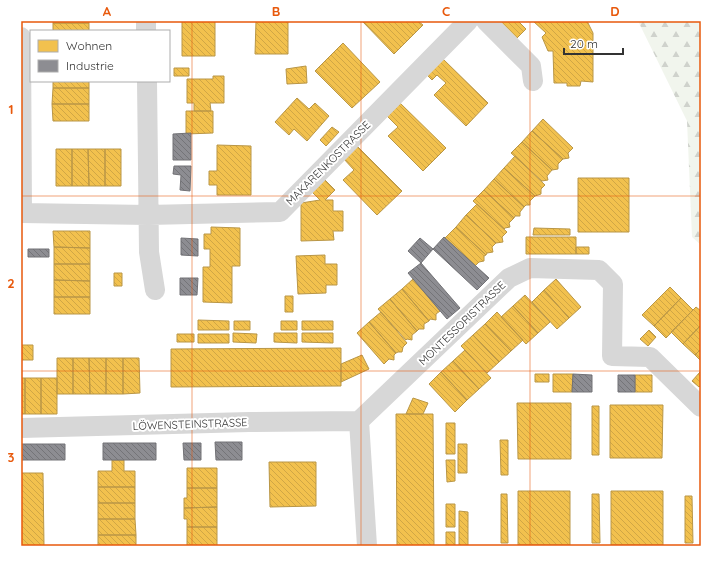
<svg xmlns="http://www.w3.org/2000/svg" width="722" height="567" font-family="Quicksand,sans-serif">
<style>
.forest{fill:url(#forest-firs)}
.homes{fill:url(#homes-back-hatch);stroke:#b99646}
.industry{fill:url(#industry-back-hatch);stroke:#727276}
.lines{fill:none;stroke-linecap:round;stroke-linejoin:round}
.minor{stroke:#d7d7d7;stroke-width:20}
.grid{fill:none;stroke:#e8590c;stroke-width:1;stroke-opacity:0.55}
.labels{text-anchor:middle;stroke-width:4;stroke-linejoin:round;paint-order:stroke}
.street-label{font-size:11px;fill:#333;stroke:#fff}
.neatline{fill:none;stroke:#e8590c;stroke-width:1.5}
.grid-label{font-size:13px;text-anchor:middle;font-weight:bold;fill:#e8590c}
</style>
<defs>
<pattern id="forest-firs" width="22" height="20" patternUnits="userSpaceOnUse"><rect width="22" height="20" fill="#f1f5ed"/><path d="M5 1l3.5 6h-7zM16 11l3.5 6h-7z" fill="#cfd2cc"/></pattern>
<pattern id="homes-back-hatch" width="6" height="6" patternUnits="userSpaceOnUse"><rect width="6" height="6" fill="#f2c14e"/><path d="M-1 5l2 2M0 0l6 6M5-1l2 2" fill="none" stroke="#d0a645"/></pattern>
<pattern id="industry-back-hatch" width="6" height="6" patternUnits="userSpaceOnUse"><rect width="6" height="6" fill="#8d8d92"/><path d="M-1 5l2 2M0 0l6 6M5-1l2 2" fill="none" stroke="#747478"/></pattern>
</defs>
<rect width="100%" height="100%" fill="#fff"/>
<path class="forest" d="M638,21H701V245L692,237L687,121Z"/>
<path class="homes" d="M53,21H89V23H53Z
M182,21H215V56H182Z
M256,21H288V54H255Z
M362,21H418L423,25L394,54Z
M497,21H518L526,29L516,39Z
M533,21H587L593,33V82L581,81L580,86H567V83H554L553,51H548L542,37L546,33Z
M53,23H89V31H53Z
M343,43L380,82L352,108L315,71Z
M442,58L488,103L466,126L434,95L446,83L437,75L432,80L426,74Z
M306,66L307,83L287,84L286,69Z
M174,68H189V76H174Z
M213,76H224V103H210L211,111H194V103H187V79H213Z
M53,81H89V88H53Z
M53,88H89V104H52Z
M297,98L309,109L315,103L329,116L307,141L294,129L289,135L275,122Z
M399,102L446,148L423,171L388,136L398,127L386,115Z
M52,104H89V121H53Z
M186,111H213V133L186,134Z
M543,119L573,148L568,153L569,158L563,159L532,131Z
M332,127L339,132L326,146L320,140Z
M532,131L563,159L558,164V169L552,170L522,142Z
M522,142L552,170L547,176L548,180L542,181L511,153Z
M217,145L251,146V195H217V185H209V171H217Z
M356,145L402,191L377,215L343,180L354,170L343,158Z
M56,149H72V186H56Z
M72,149H88L89,186H72Z
M88,149H105V186H89Z
M105,149H121V186H105Z
M515,156L545,185L541,189V194L535,196L504,168Z
M504,168L535,196L530,201V205H526L524,207L494,179Z
M323,178L335,190L325,200H333V211H343V231H333L334,240L301,241V203L320,200L311,191Z
M578,178H629V232H578Z
M494,179L524,207L520,212V216H515L514,218L484,190Z
M484,190L514,218L509,223L510,227L505,228L504,229L473,201Z
M477,204L507,232L502,237L503,242L496,243L466,215Z
M466,215L496,243L492,247L493,252L487,253L486,255L456,227Z
M211,227L240,228V266H232V303L203,302V267H210V249H204V234H211Z
M456,227L486,255L484,256V261L479,262L475,266L445,238Z
M534,228L570,229V235H533Z
M53,231H90V248L54,247Z
M526,237H576V254H526Z
M54,247L90,248V264H54Z
M576,247H589V254H576Z
M325,255V264H337V285H326V293L298,294L296,256Z
M54,264H90V281L54,280Z
M114,273H122V286H114Z
M413,279L440,311L436,314V320L430,319L429,321L402,289Z
M556,279L581,307L569,318L544,290Z
M54,280L90,281V297H54Z
M670,287L681,298L654,326L642,315Z
M402,289L429,321L424,324V329H419L417,331L390,299Z
M544,290L569,318L557,329L532,302Z
M525,295L550,322L538,333L513,306Z
M285,296H293V312H285Z
M54,297H90V314H54Z
M681,298L693,310L666,338L654,326Z
M390,299L417,331L412,335V340L407,339L406,340L378,309Z
M513,306L538,333L526,344L501,317Z
M696,307L701,311V325L683,344L671,332Z
M381,312L407,343L403,347L402,352H398L396,353L369,322Z
M497,312L523,340L511,351L485,324Z
M198,320L229,321V330H198Z
M234,321H250V330H234Z
M281,321H297V330H281Z
M302,321H333V330H302Z
M369,322L396,353L394,355V360L389,359L384,364L357,333Z
M485,324L511,351L499,362L473,335Z
M701,325V349L695,355L683,344Z
M649,330L656,337L648,346L640,339Z
M233,333L257,334L256,343L233,342Z
M274,333H297V343L274,342Z
M302,333H333V343L302,342Z
M177,334H194V342H177Z
M198,334H229V343H198Z
M473,335L499,362L487,373L461,346Z
M21,345H33V360H21Z
M341,348V386L171,387V349Z
M701,349V361L695,355Z
M465,350L491,378L479,389L453,361Z
M362,355L369,369L341,382V364Z
M57,358H73V394H57Z
M73,358H89L90,394H73Z
M89,358H106V394H90Z
M106,358H123V394H106Z
M123,358H139L140,393L123,394Z
M453,361L479,389L467,400L441,372Z
M441,372L467,400L455,412L429,384Z
M700,372L701,374V385L699,387L692,381Z
M535,374H549V382H535Z
M553,374H573L572,392H553Z
M635,375H652V392H635Z
M21,378H25V414H21Z
M25,378H41V414H25Z
M41,378H57V414H41Z
M413,398L428,403L423,414H406Z
M517,403H571V459H518Z
M610,405H663L662,458H610Z
M592,406H599V455H592Z
M396,414H433L434,546H397Z
M446,423H455V454H446Z
M500,440H508V475H501Z
M458,444H467V473H458Z
M112,460H124V471H135V487H98V471H112Z
M446,460H455V481L447,482Z
M269,462H316V506L270,507Z
M187,468H217V488H187Z
M21,473H43L44,546H21Z
M98,487H135V503H98Z
M187,488H217V507L184,508V498H187Z
M518,491H570V545H518Z
M611,491H663V545H611Z
M501,494H507L508,543H501Z
M592,494H599L600,543H592Z
M685,496H692L693,543H685Z
M98,503H135V519H98Z
M446,504H455V527H446Z
M217,507V527H187V519H184V508Z
M459,511L468,512V546H459Z
M98,519H135L136,535H98Z
M187,527H217V546H187Z
M446,532H455V546H446Z
M98,535H136V546H98Z"/>
<path class="industry" d="M191,133V160H173V134Z
M174,166H191L190,191L180,190L181,175L173,174Z
M444,237L489,278L477,290L433,249Z
M181,238L198,239V256L181,255Z
M420,238L433,249L421,263L408,251Z
M28,249H49V257H28Z
M421,263L460,308L447,319L408,273Z
M180,278H198L197,295H180Z
M573,374L592,375V392H572Z
M618,375H635V392H618Z
M215,442H242V460H216Z
M103,443H156V460H103Z
M183,443H201V460H184Z
M21,444H65V460H21Z"/>
<g class="lines">
<path class="minor" d="M146,21V31
M486,21L531,66L533,81
M21,37L22,213L148,215L280,212L468,21
M147,81L149,252L155,290
M359,421L509,278L530,268L599,270L613,284L612,356L650,357L701,407
M359,421L367,546
M21,428L249,422L359,421"/>
</g>
<path class="grid" d="M192,21V546M361,21V546M530,21V546M21,196H701M21,371H701"/>
<g class="labels">
<g class="street-label">
<text transform="translate(328 163) rotate(-45)" y="4">MAKARENKOSTRASSE</text>
<text transform="translate(462 323) rotate(-44)" y="4">MONTESSORISTRASSE</text>
<text transform="translate(190 424) rotate(-2)" y="4">LÖWENSTEINSTRASSE</text>
</g>
</g>
<rect width="722" height="567" fill="none" stroke="#ffffff" stroke-width="44"/>
<rect x="30" y="30" width="140" height="52" fill="#ffffff" stroke="#adadad"/>
<rect x="38" y="40" width="20" height="12" fill="#f2c14e" stroke="#adadad"/>
<text x="66" y="50" font-size="12" fill="#333333">Wohnen</text>
<rect x="38" y="60" width="20" height="12" fill="#8d8d92" stroke="#adadad"/>
<text x="66" y="70" font-size="12" fill="#333333">Industrie</text>
<path d="M564 48v6h59v-6" fill="none" stroke="#333333" stroke-width="2"/>
<text x="570" y="48" font-size="12" fill="#333333" stroke="#ffffff" stroke-width="3" paint-order="stroke">20 m</text>
<rect x="22" y="22" width="678" height="523" class="neatline"/>
<g class="grid-label">
<text x="107" y="16">A</text>
<text x="276" y="16">B</text>
<text x="446" y="16">C</text>
<text x="615" y="16">D</text>
<text x="11" y="114">1</text>
<text x="11" y="288">2</text>
<text x="11" y="462">3</text>
</g>
</svg>
